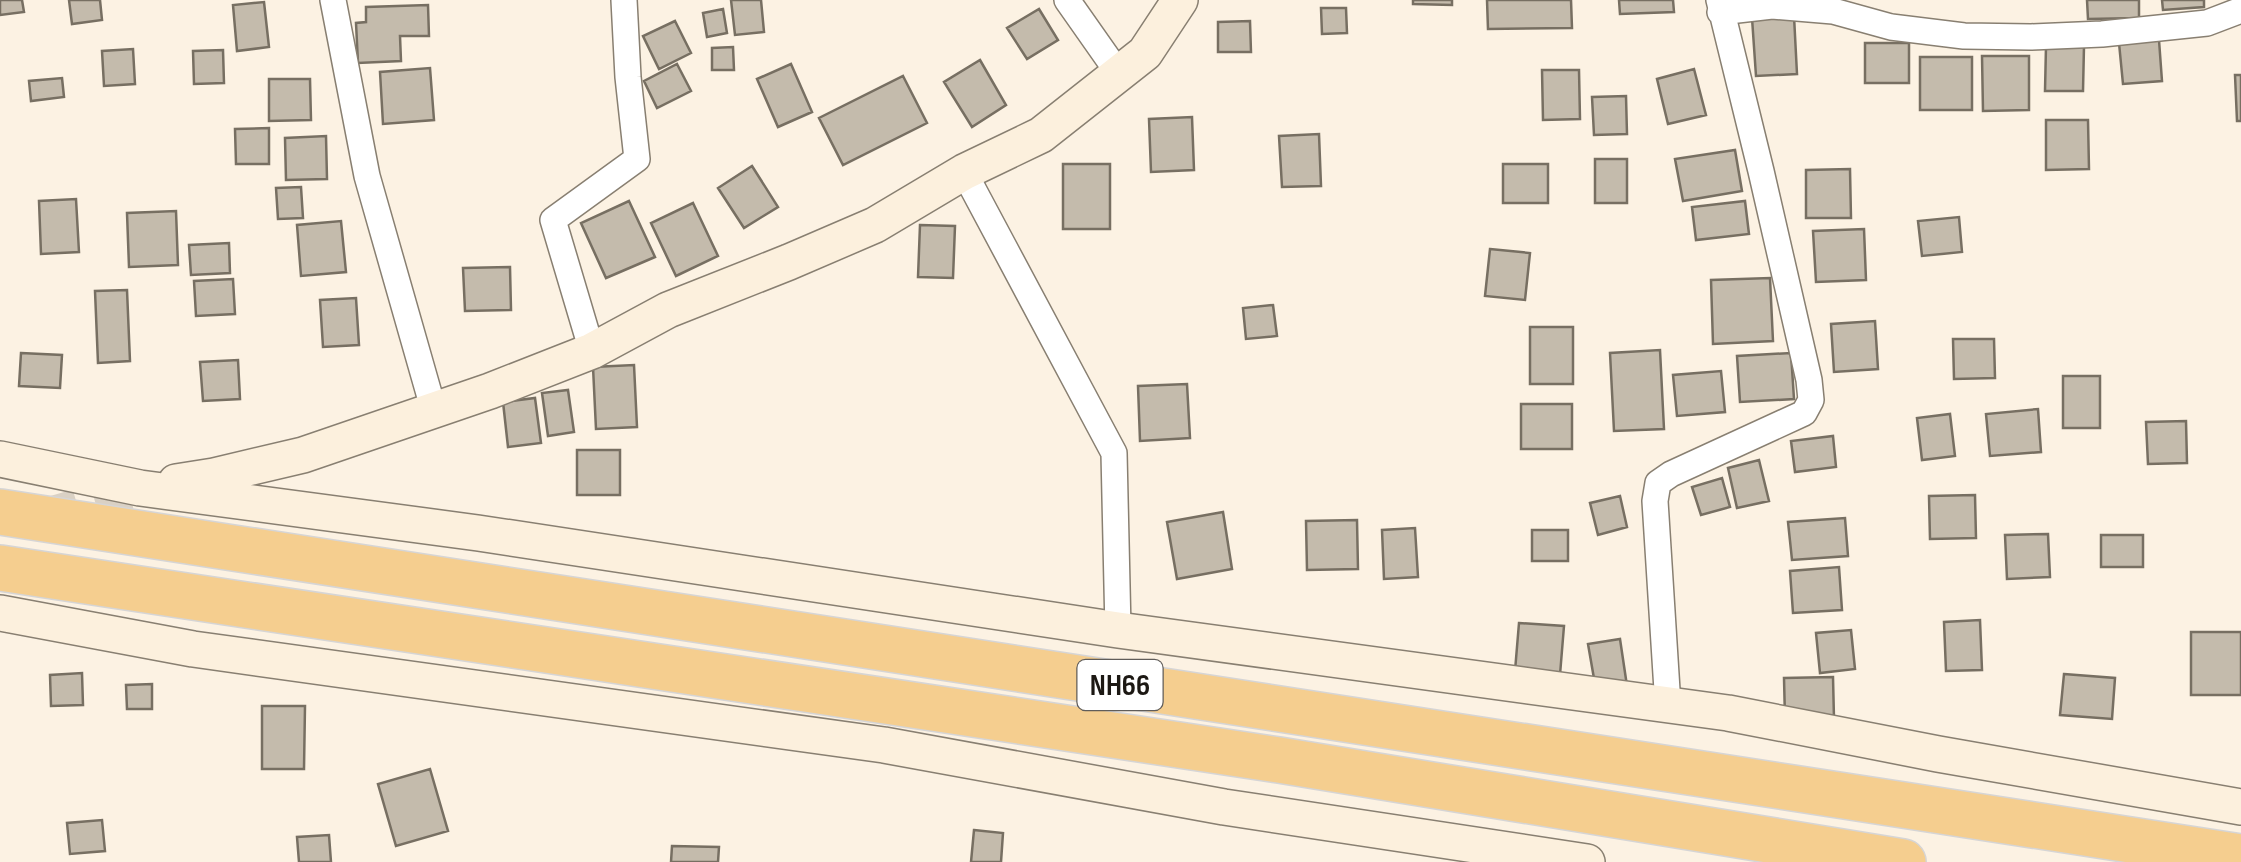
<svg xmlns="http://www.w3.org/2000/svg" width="2241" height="862" font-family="'Sofia Sans Condensed',sans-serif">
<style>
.building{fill:#c4bbac;stroke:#776f62;stroke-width:2.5}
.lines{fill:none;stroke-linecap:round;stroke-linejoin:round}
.secondary-tunnel{stroke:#dad1c4;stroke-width:35;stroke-dasharray:35 18;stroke-linecap:butt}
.street-casing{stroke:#887f71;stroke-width:28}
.secondary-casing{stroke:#887f71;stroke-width:38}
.highway-casing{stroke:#d6d5d5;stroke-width:48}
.street{stroke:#fff;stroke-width:25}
.secondary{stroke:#fcf0dd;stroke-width:35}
.highway{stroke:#f5ce8f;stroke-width:45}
.labels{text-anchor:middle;stroke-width:9;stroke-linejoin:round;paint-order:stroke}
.shield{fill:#fff;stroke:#605d5a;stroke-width:2.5}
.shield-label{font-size:30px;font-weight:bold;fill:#1c1813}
</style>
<rect width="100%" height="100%" fill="#fcf2e3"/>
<path class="building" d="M0,0H22L24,12L0,15Z
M69,0H100L102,20L72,24Z
M731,0H761L764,32L735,35Z
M1413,0H1452V5L1413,4Z
M1487,0H1571L1572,28L1488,29Z
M1619,0H1673L1674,12L1620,14Z
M2087,0H2139V18L2088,19Z
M2162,0H2204V7L2163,10Z
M264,2L269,47L237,51L233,5Z
M428,5L429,36H400L401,61L358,63L356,23L366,22V7Z
M1321,8H1346L1347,33L1322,34Z
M723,9L727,33L707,37L703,13Z
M1039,9L1058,40L1027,59L1007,28Z
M1794,16L1797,74L1756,76L1752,18Z
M675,21L691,53L659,69L643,36Z
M1250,21L1251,52H1218V22Z
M2159,40L2162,81L2123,84L2119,43Z
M1865,43H1909V83H1865Z
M2046,46H2084L2083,91H2045Z
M733,47L734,70H712V48Z
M133,49L135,84L104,86L102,51Z
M223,50L224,83L194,84L193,51Z
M1982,56H2029V110L1983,111Z
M1920,57H1972V110H1920Z
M980,60L1006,105L972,127L944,82Z
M677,64L691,91L657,108L644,81Z
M791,64L812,112L778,127L757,79Z
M430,68L434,120L383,124L380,72Z
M1694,69L1706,115L1668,124L1657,79Z
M1542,70H1579L1580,119L1543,120Z
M2235,75H2241V121H2237Z
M903,76L927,123L843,165L819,118Z
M62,78L64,97L31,101L29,81Z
M269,79H310L311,120L269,121Z
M1626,96L1627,134L1594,135L1592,97Z
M1192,117L1194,170L1151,172L1149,119Z
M2046,120H2088L2089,169L2046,170Z
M269,128V164H236L235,129Z
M1319,134L1321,186L1282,187L1279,136Z
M326,136L327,179L286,180L285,138Z
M1735,150L1742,191L1683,201L1675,159Z
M1595,159H1627V203H1595Z
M1063,164H1110V229H1063Z
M1503,164H1548V203H1503Z
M752,166L778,207L744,228L718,188Z
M1850,169L1851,218H1806V170Z
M301,187L303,218L278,219L276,188Z
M76,199L79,252L41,254L39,201Z
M629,201L655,257L606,278L581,223Z
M1745,201L1749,234L1696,240L1692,207Z
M693,203L718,256L676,276L651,223Z
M176,211L178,265L129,267L127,213Z
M1959,217L1962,252L1922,256L1918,221Z
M341,221L346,272L301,276L297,225Z
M920,225L955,226L953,278L918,277Z
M1864,229L1866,280L1816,282L1813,231Z
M229,243L230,273L191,275L189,245Z
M1490,249L1530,253L1525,300L1485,296Z
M510,267L511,310L465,311L463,268Z
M1770,278L1773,341L1713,344L1711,280Z
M233,279L235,314L196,316L194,281Z
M127,290L130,361L98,363L95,291Z
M356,298L359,345L323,347L320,300Z
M1273,305L1277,336L1246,339L1243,308Z
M1875,321L1878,369L1834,372L1831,324Z
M1530,327H1573V384H1530Z
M1953,339H1994L1995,378L1954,379Z
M1660,350L1664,429L1614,431L1610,353Z
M21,353L62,355L60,388L19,386Z
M1791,353L1794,399L1740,402L1737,356Z
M238,360L240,399L203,401L200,362Z
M634,365L637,427L596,429L593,367Z
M1721,371L1725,412L1677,416L1673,375Z
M2063,376H2100V428H2063Z
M1187,384L1190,438L1140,441L1138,386Z
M568,390L574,432L548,436L542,393Z
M535,398L541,443L508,447L503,402Z
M1521,404H1572V449H1521Z
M2038,409L2041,452L1990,456L1986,414Z
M1950,414L1955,456L1922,460L1917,418Z
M2186,421L2187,463L2148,464L2146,422Z
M1833,436L1836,467L1795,472L1791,441Z
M577,450H620V495H577Z
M1759,460L1769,501L1737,508L1728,468Z
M1722,478L1730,507L1701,515L1692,487Z
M1975,495L1976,538L1930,539L1929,496Z
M1620,496L1627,527L1598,535L1590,503Z
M1223,512L1232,569L1177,579L1167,522Z
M1845,518L1848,556L1792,560L1788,522Z
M1357,520L1358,569L1307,570L1306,521Z
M1415,528L1418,577L1384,579L1382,530Z
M1532,530H1568V561H1532Z
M2048,534L2050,577L2007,579L2005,535Z
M2101,535H2143V567H2101Z
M1839,567L1842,610L1793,613L1790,571Z
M1980,620L1982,670L1946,671L1944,622Z
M1519,623L1564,626L1559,687L1514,683Z
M1851,630L1855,669L1820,673L1816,633Z
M2191,632H2241V695H2191Z
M1620,639L1627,686L1596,690L1588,644Z
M82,673L83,705L51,706L50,675Z
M2064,674L2115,678L2112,719L2060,715Z
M1833,677L1834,719H1785L1784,678Z
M152,684V709H127L126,685Z
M262,706H305L304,769H262Z
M430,769L448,831L396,846L378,784Z
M102,820L105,851L70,854L67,823Z
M974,830L1003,833L1001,862H971Z
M329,835L331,862H299L297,837Z
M672,846L719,847L718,862H671Z"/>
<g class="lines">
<path class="secondary-tunnel" d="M44,516L140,488"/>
<defs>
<path id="street" d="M333,0L367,176L434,411
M1067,0L1119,74
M1720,12L1772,6L1833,11L1891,27L1964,36L2031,37L2102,34L2207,23L2241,10
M964,172L1114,453L1118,630
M592,351L553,220L637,159L628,77L624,0
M1668,706L1655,501L1658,483L1671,474L1804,413L1811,400L1809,380L1761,171L1719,0"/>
<path id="secondary" d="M0,459L140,488L478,533L1118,630L1728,713L1938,754L2241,807
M176,482L214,476L303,455L490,391L592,351L668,310L789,262L875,225L964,172L1041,135L1145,53L1180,0
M0,613L193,649L884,745L1224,807L1587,862"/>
<path id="highway" d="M0,512L2241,857
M0,568L1279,760L1903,862"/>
</defs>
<use href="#street" class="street-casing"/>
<use href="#secondary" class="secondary-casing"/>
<use href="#highway" class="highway-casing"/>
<use href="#street" class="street"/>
<use href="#secondary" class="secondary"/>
<use href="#highway" class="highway"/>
</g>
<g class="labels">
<rect class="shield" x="1077.5" y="660" width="85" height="50" rx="8"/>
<g class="shield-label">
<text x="1120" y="695">NH66</text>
</g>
</g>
</svg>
